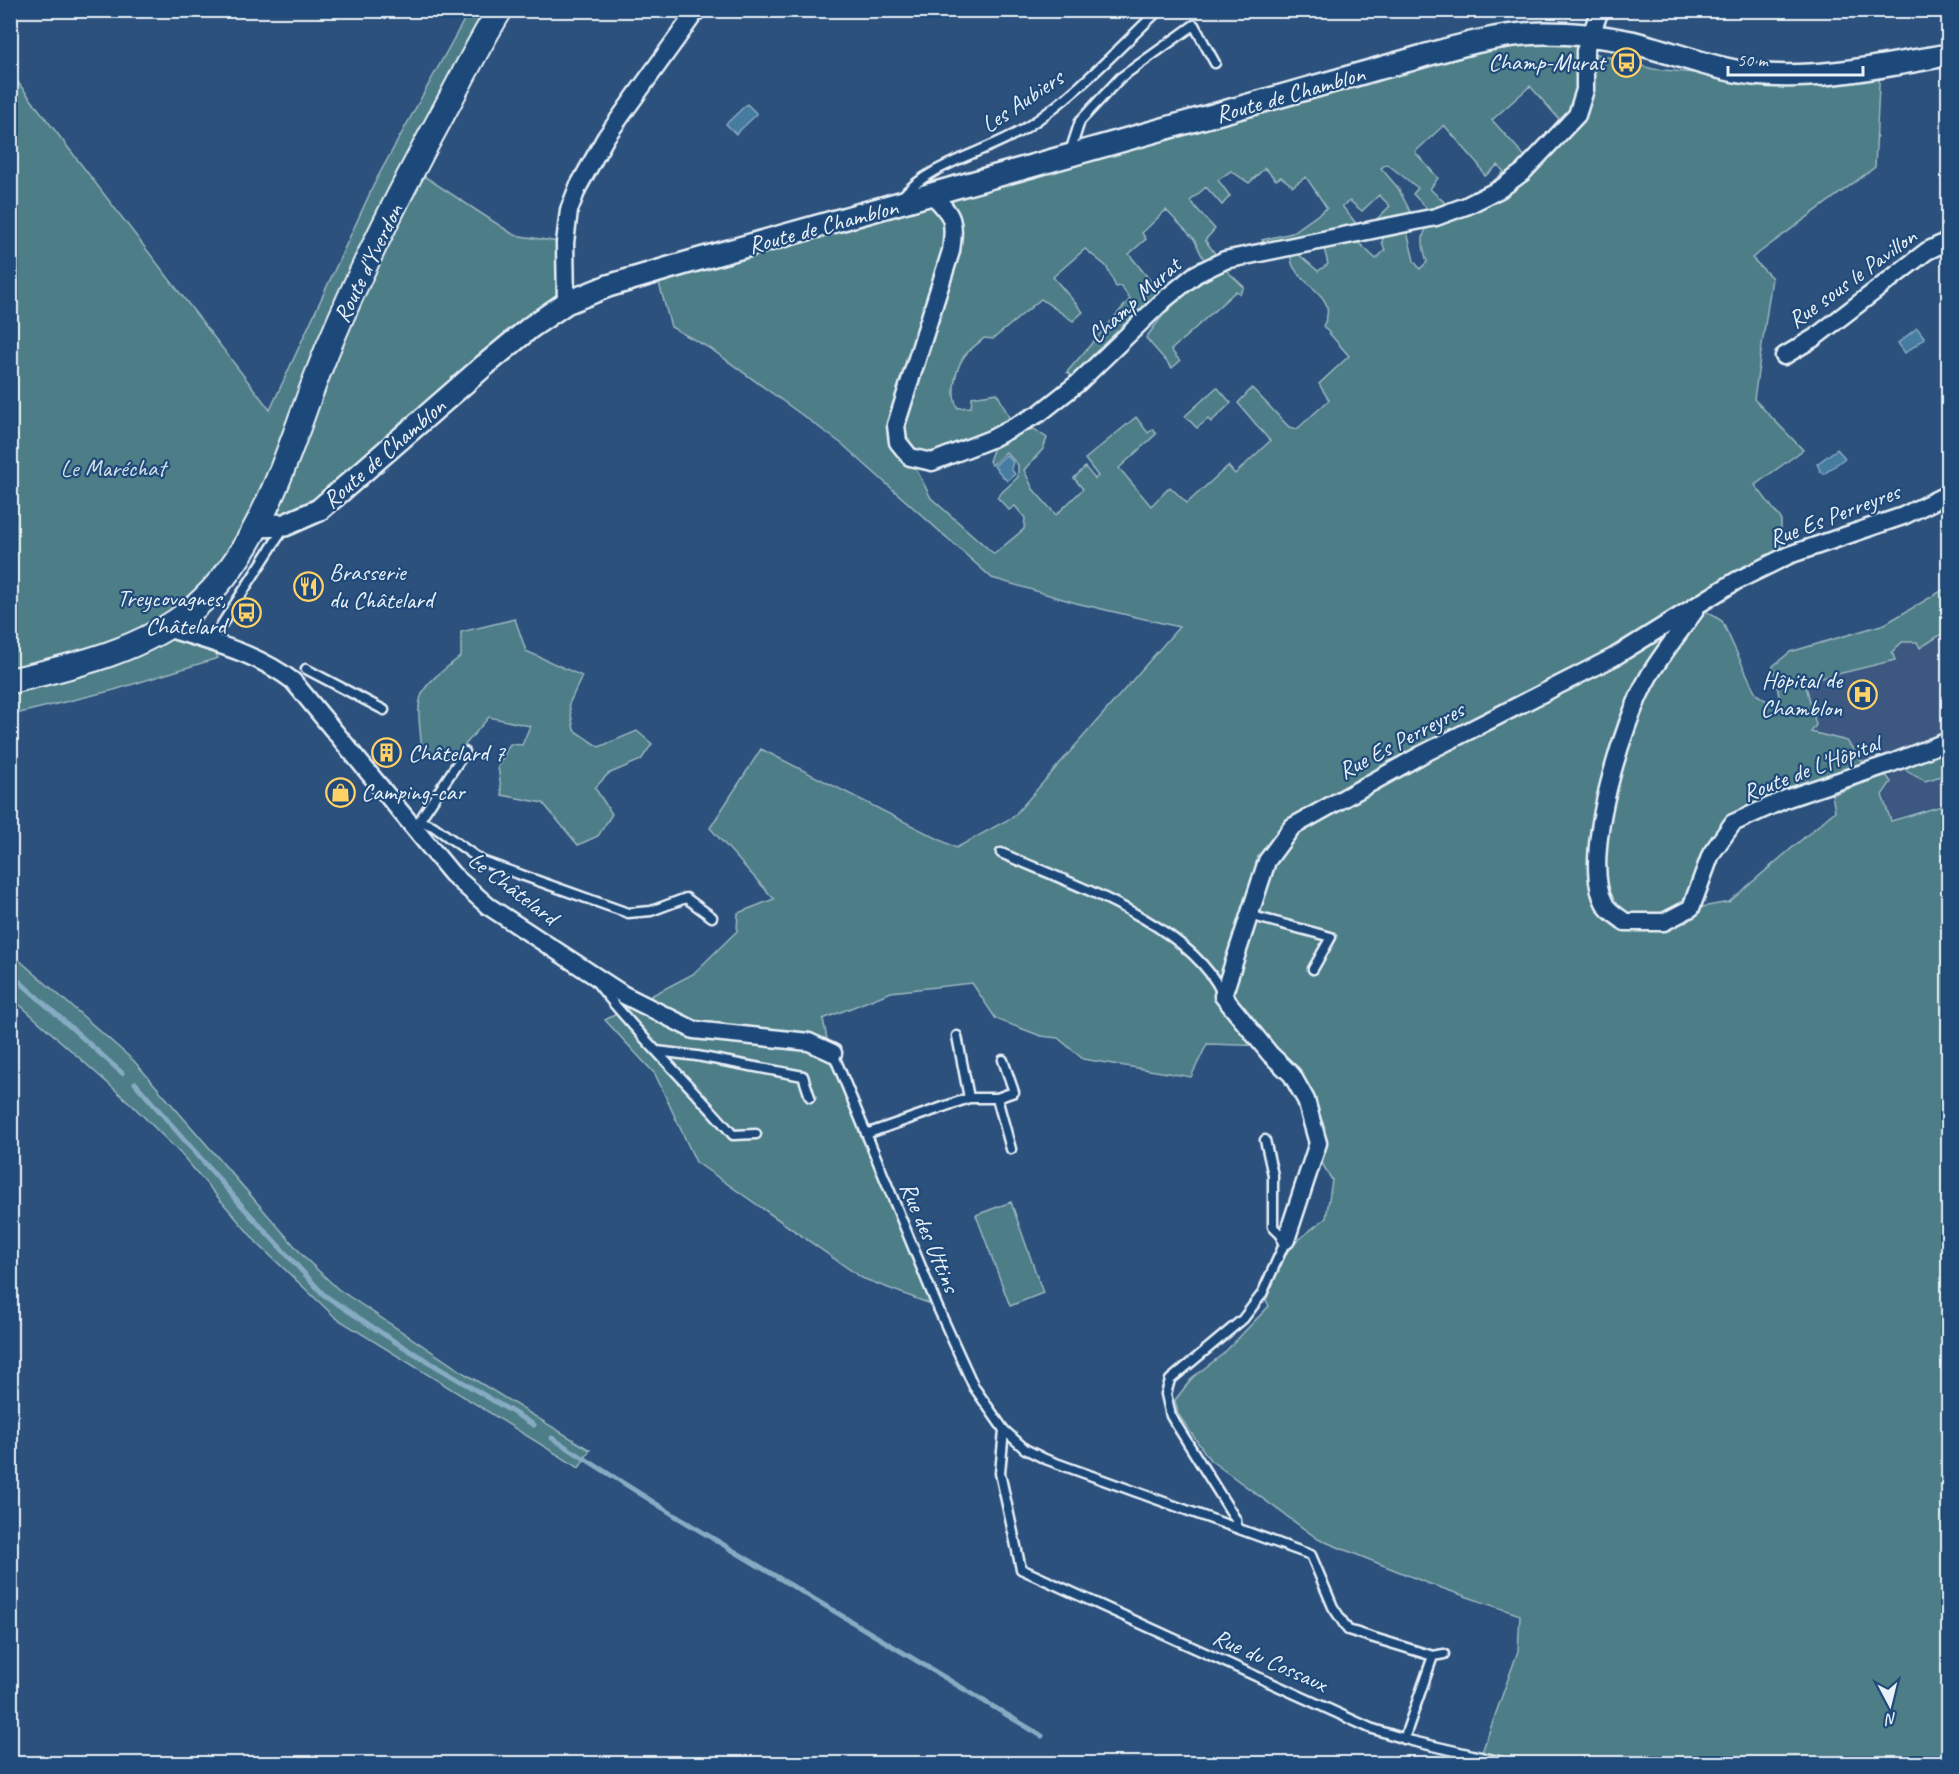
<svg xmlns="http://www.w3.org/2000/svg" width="1959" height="1774" font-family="Caveat,sans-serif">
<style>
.built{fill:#3d5980}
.green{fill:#4e7d87;stroke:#9bb7c0;stroke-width:1.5;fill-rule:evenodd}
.water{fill:#447c9f;stroke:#86abc3;stroke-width:1.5}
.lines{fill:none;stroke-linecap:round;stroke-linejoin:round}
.stream{stroke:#86abc3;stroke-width:5}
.service-casing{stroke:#e8f1f8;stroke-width:13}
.minor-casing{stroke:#e8f1f8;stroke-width:21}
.tertiary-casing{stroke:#e8f1f8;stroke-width:26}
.secondary-casing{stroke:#e8f1f8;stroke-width:28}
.service{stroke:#1f4a7a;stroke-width:8}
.minor{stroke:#1f4a7a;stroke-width:16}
.tertiary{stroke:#1f4a7a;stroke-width:21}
.secondary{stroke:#1f4a7a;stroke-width:24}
.labels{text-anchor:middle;stroke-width:4.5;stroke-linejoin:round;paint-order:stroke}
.poi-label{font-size:24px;fill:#e8f1f8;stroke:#1f4a7a;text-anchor:end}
.street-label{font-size:24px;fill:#e8f1f8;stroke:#1f4a7a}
.park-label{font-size:24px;fill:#d1e0e7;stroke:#1f4a7a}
</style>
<rect width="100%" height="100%" fill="#2d517d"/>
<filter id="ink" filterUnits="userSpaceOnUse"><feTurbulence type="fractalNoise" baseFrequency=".0167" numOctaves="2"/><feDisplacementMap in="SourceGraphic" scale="12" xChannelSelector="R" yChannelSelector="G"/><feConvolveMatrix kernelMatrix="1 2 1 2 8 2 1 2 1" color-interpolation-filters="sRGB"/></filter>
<g filter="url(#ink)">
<path class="built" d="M1948,587V802L1891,819L1884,795L1892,782L1890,766L1877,767L1861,760L1850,747L1839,741L1811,732L1773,676V666L1790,652L1885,624Z"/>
<path class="green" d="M469,11H500L413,169L514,235L565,243L566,303L319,510L257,526L168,627L211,641L218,658L114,690L11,715L10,72L270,410L376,180Z
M1591,35L1586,51L1653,69L1694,73L1880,66L1875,167L1752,258L1772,278L1754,399L1803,450L1755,485L1781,519V555L1699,607L1722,621L1756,694L1782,711L1773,666L1790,652L1885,624L1948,587V630L1920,648L1917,642H1902L1892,652L1895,660L1805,682L1816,725L1811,732L1847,741L1861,760L1877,767L1733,822L1691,909L1729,902L1835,811L1832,795L1886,775L1891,782L1882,795L1891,821L1948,804V1763L1520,1764L1481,1755L1518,1651L1520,1615L1427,1583L1318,1539L1210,1460L1178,1414L1175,1400L1193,1377L1223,1354L1269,1306L1264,1296C1281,1251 1290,1246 1326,1218L1332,1180L1320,1160L1325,1127L1304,1087L1272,1046L1207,1044L1191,1077L1083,1059L1058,1038L1041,1036L996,1019L972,983L891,992L823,1019L831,1059L933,1305L862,1278L696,1162L655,1074L605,1020L693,974L737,931L738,913L774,899L710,828L761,749L956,848L1013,817L1179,627L1076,603L992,578L842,444L711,349L671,327L656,272L1418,58ZM1530,86L1567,128L1531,163L1492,120ZM1444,125L1478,164L1485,176L1498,165L1504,172L1492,182L1499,189L1454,211L1430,189L1438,178L1415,152ZM1387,164L1418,188L1413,194L1435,217C1420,232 1421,242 1427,262L1420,269L1414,261L1405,223L1415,221L1398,188L1381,168ZM1265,168L1276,180L1281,177L1293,186L1306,177L1327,208L1292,233L1262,240L1269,251L1289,247C1290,253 1291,261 1293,266C1304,288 1340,296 1323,326L1349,356L1319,384L1329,400L1297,429L1289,427L1252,388L1238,403L1270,441L1235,474L1228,466L1187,503L1170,487L1151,506L1119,468L1156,434L1153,429L1148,433L1136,417L1085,459L1098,476L1095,479L1085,467L1074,478L1083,489L1056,515L1033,489L1024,470L1043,449L1047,438L1034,429L1024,431L994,447L989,461L992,465L1006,452L1018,465V477L997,497L1009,510L1015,506L1025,518L1024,529L994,554L931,498L910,457L958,454L1014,427L997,393L972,397L971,407L958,408C950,395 955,371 963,358C968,350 978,344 984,338L993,339L1041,299L1073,321L1083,312L1053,277L1085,249L1106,266L1116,287L1121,286L1130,299L1067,372L1078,383L1165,299L1129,254L1146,239L1142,233L1166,210L1194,239L1204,260L1216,255L1205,240L1215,229L1190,201L1206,187L1222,205L1230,196L1218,180L1231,171L1249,183ZM1379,195L1390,206L1375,221L1373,229L1384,234L1382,242L1385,250L1376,259L1359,243L1345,235L1355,232V222L1342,206L1350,201L1362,211ZM1290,247L1324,248L1328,264L1318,271Z
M1226,270L1244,287L1240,294L1236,291L1171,350L1180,361L1172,368L1146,338C1166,308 1193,284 1226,270Z
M1217,387L1231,403L1211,422L1208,419L1197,428L1185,416Z
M515,619L526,651L582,676L569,704L574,730L599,747L637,731L652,744L641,760L608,774L595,788L612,814L598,836L578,845L543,803L502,795L498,767L510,744L522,745L530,726L489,717L452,760L422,750C416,691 414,693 461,656V632Z
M1948,744V774L1925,781L1908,772L1900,763Z
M10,952L134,1061L306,1259L338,1289L467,1375L590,1450L579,1468L336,1318L258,1244L181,1154L131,1104L11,997Z
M1011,1202L1043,1293L1010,1306L976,1215Z"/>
<path class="water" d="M747,104L757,114L736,134L726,124Z
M1917,328L1925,338L1905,353L1898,343Z
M1837,449L1845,458L1824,474L1821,472L1817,464Z
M1006,455L1013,462L1011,469L1015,474L1007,481L994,466Z"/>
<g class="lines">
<path class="stream" d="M10,973L122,1073
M135,1083L243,1207L324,1295L394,1341L534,1425
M552,1438L674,1515L1042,1736"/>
<defs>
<path id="service" d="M1070,152L1080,121L1120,78L1194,25L1215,63
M901,198C930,163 985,153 1024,129C1074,97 1116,51 1159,10
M211,641L284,528
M306,669L384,710
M419,821L433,826L482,861L628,913L651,911L686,898L712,917
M414,822L419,821L465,752
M1001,853C1069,883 1189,923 1222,993
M1249,915L1331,937L1313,969
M597,983C639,1037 689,1083 733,1135L756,1134
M957,1036L969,1098
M657,1051L697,1056L803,1076L810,1097
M833,1053L938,1308L974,1387L1004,1430L1025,1449L1045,1459L1311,1555L1333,1607L1348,1630L1433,1656
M997,1098L1014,1092L1003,1060
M866,1134L969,1098H997L1011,1149
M1004,1430L1000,1473L1021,1569L1370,1728L1412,1741L1511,1764
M1237,1528L1236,1520L1171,1416L1166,1394L1170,1380L1243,1319L1262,1294L1286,1240L1273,1227V1175L1265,1140
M1404,1739L1433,1656L1444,1654"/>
<path id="minor" d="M932,195C954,215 955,222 951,251L896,425L898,442L910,457L932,462L991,439L1040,413L1078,383L1165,299L1196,274L1225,260L1436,217L1466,206L1500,189L1523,172L1577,115L1585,90V51L1600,10
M566,303L565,243L569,210L578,187L606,137L697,10
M1784,356L1814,338L1927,251L1948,241
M1694,612C1679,633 1662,654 1649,676C1624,719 1579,859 1605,904C1608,911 1619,917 1625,922H1664L1691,908L1711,854L1733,823L1788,798L1892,763L1948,741
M167,628C212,643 255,652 293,681L452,874L488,906L624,995L694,1030L809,1042L833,1053
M1286,1240L1318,1143L1312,1122L1306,1100L1292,1075L1270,1054L1223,996L1267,861L1292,827L1421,755L1614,657L1736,581L1789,555L1903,516L1948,494"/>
<path id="tertiary" d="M257,526L285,525L319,510L485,365L531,327L566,303L608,286L686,263L1377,69C1431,55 1489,33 1545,33C1574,33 1603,36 1631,42C1672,52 1712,69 1754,74C1818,81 1886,65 1948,55"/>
<path id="secondary" d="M10,681C74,666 142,651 194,608C270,543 292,430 331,341C363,265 401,190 441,117C460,82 478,45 500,10"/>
</defs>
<use href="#service" class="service-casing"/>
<use href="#minor" class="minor-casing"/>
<use href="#tertiary" class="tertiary-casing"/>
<use href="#secondary" class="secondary-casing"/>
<use href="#service" class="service"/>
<use href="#minor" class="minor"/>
<use href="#tertiary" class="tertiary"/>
<use href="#secondary" class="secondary"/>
</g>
</g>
<defs>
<symbol id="bus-ring" viewBox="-11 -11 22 22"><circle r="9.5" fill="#1f4a7a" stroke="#ffd166" stroke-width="1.5"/><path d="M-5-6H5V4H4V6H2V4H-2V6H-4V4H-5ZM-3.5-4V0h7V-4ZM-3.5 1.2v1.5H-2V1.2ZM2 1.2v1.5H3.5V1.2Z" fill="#ffd166"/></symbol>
<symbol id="restaurant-ring" viewBox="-11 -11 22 22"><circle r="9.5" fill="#1f4a7a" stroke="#ffd166" stroke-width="1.5"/><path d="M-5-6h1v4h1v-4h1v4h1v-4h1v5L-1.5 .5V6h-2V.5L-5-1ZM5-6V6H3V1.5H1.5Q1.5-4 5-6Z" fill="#ffd166"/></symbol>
<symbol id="hospital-ring" viewBox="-11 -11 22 22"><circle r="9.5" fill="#1f4a7a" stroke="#ffd166" stroke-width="1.5"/><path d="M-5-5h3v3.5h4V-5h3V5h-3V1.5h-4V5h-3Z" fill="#ffd166"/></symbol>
<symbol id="building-ring" viewBox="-11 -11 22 22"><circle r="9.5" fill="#1f4a7a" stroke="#ffd166" stroke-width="1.5"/><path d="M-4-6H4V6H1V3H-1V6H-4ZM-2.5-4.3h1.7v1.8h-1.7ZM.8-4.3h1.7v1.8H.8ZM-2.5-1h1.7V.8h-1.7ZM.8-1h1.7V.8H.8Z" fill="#ffd166"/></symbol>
<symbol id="shop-ring" viewBox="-11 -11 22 22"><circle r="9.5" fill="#1f4a7a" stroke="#ffd166" stroke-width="1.5"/><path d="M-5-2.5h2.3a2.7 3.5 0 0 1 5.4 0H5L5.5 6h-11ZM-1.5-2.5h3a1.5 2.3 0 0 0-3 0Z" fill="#ffd166"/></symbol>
</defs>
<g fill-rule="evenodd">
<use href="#bus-ring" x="1610" y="46" width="33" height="33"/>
<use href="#restaurant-ring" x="292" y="570" width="33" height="33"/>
<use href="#bus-ring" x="230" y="596" width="33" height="33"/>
<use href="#hospital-ring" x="1846" y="678" width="33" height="33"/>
<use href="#building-ring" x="370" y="736" width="33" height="33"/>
<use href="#shop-ring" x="324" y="776" width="33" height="33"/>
</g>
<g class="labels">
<g class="poi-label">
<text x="1605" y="70">Champ-Murat</text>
<text x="329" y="580" text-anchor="start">Brasserie<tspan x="329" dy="28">du Châtelard</tspan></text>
<text x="226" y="606">Treycovagnes,<tspan x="226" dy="28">Châtelard</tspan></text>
<text x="1842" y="688">Hôpital de<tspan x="1842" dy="28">Chamblon</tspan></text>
<text x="408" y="761" text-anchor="start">Châtelard 7</text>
<text x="361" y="800" text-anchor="start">Camping-car</text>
</g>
<g class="street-label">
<text transform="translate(1290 94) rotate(-16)" y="8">Route de Chamblon</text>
<text transform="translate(1022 101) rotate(-34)" y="8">Les Aubiers</text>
<text transform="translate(823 226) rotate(-15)" y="8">Route de Chamblon</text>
<text transform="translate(368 263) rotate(-64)" y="8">Route d'Yverdon</text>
<text transform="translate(1852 278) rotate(-36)" y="8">Rue sous le Pavillon</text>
<text transform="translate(1134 300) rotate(-42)" y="8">Champ Murat</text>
<text transform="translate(384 453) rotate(-41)" y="8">Route de Chamblon</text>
<text transform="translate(1834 515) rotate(-21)" y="8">Rue Es Perreyres</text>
<text transform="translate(1401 740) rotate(-28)" y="8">Rue Es Perreyres</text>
<text transform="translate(1811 768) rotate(-21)" y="8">Route de L'Hôpital</text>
<text transform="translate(513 888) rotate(37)" y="8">Le Châtelard</text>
<text transform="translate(930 1237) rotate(67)" y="8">Rue des Uttins</text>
<text transform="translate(1270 1660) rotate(24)" y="8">Rue du Cossaux</text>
</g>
<g class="park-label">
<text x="113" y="476">Le Maréchat</text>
</g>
</g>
<rect width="1959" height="1774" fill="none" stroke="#1f4a7a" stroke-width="36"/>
<rect x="18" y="18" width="1923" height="1738" fill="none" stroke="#e8f1f8" stroke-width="2" filter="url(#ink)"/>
<g transform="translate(1890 1705) rotate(173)" stroke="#1f4a7a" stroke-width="4.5" paint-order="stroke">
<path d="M0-4.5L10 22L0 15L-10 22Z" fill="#e8f1f8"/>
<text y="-9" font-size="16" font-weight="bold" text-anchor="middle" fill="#e8f1f8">N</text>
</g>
<path d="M1728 66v9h135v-9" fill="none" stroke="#e8f1f8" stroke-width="3"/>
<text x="1737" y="66" font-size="18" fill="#e8f1f8" stroke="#1f4a7a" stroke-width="4.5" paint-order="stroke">50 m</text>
</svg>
